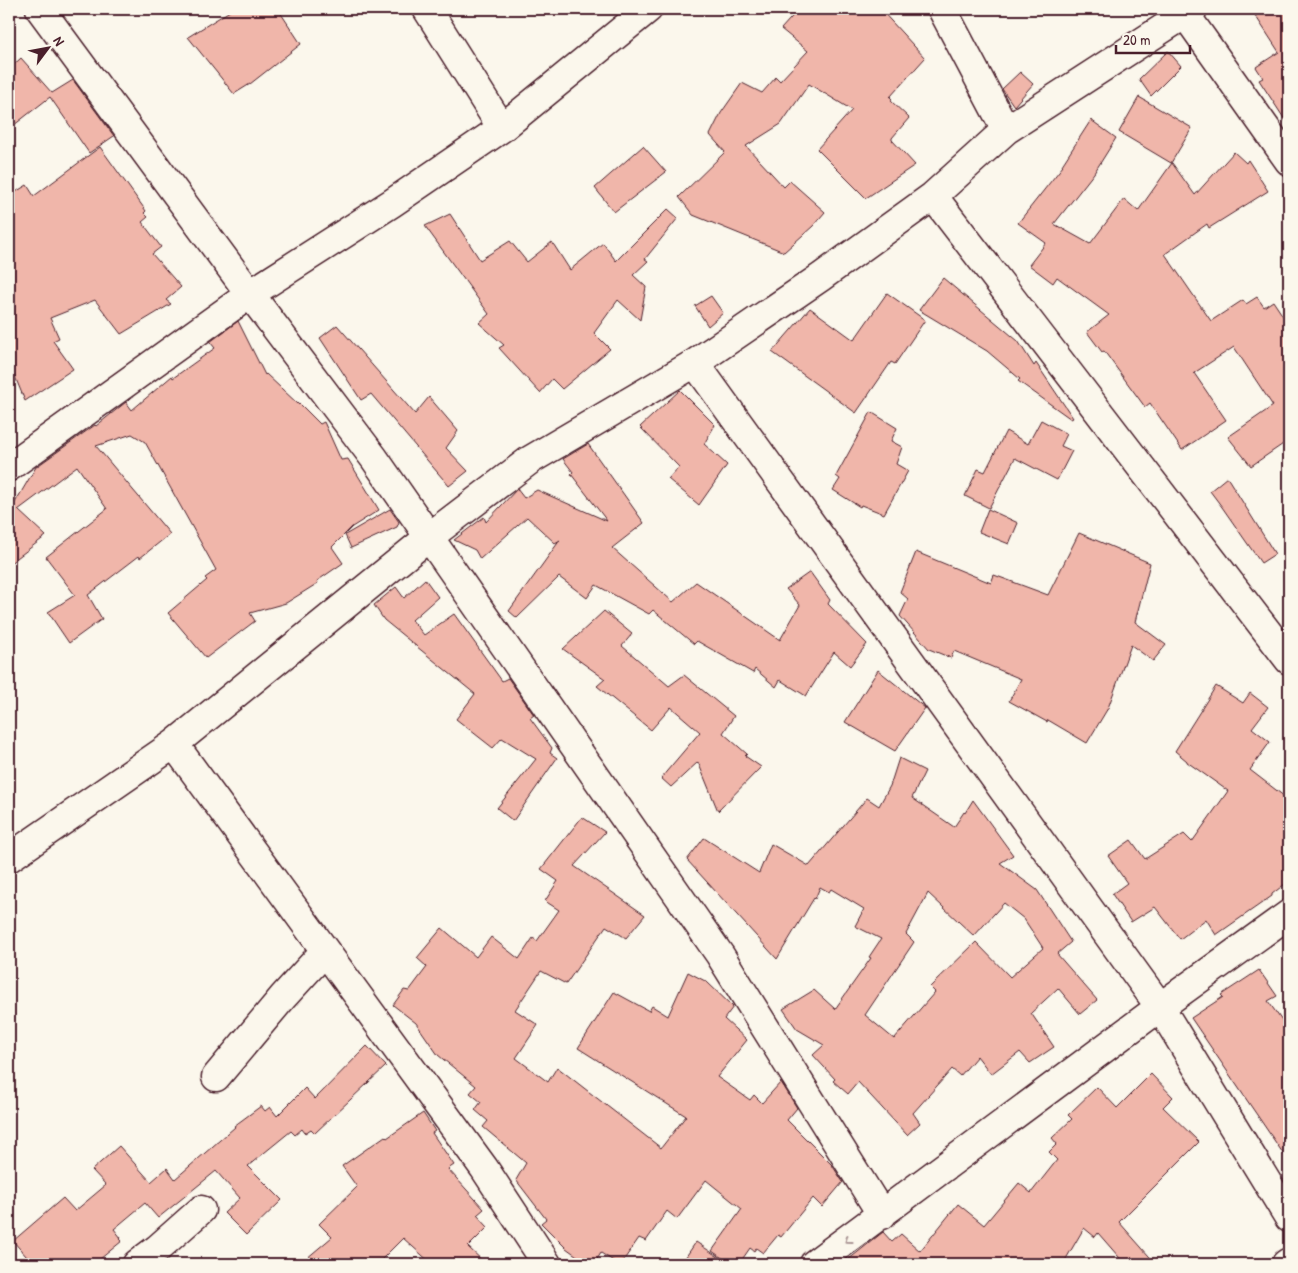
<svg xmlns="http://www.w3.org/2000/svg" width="1298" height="1273" font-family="'Patrick Hand',sans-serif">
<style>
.building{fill:#f0b6aa;stroke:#4a1f2b;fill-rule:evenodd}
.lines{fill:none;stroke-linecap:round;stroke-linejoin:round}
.street-casing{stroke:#4a1f2b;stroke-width:31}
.street{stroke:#fbf7ec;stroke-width:28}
.oneway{stroke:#ab9695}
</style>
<rect width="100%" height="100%" fill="#fbf7ec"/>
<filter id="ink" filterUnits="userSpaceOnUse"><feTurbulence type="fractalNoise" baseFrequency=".02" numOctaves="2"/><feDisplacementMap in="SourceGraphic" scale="10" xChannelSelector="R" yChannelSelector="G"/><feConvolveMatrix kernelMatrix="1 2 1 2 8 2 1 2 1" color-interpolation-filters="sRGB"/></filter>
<g filter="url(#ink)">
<path class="building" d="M233,9H278L301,44L250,84L234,94L188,37Z
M799,9H880L925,58L890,97L892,99L891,101L909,118L892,138V140L915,165L866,198L817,149L852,110L809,84L781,124L746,146L784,187L790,181L825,212L813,226L784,252L693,215L679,197L725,152L710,135L721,113L742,83L762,93L776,77L780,81L808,51L781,29Z
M1251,9H1289V126L1259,80L1263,78L1256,67L1279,52Z
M1168,51L1181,66L1151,96L1139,79Z
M21,58L52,93L73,80L114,136L89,153L50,97L9,129V69Z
M1020,72L1033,84L1014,106L1002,89Z
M1139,97L1192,128L1171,163L1119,132Z
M1091,120L1116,138L1094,173L1054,224L1090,244L1124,199L1138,211L1172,163L1195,195L1234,152L1246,163L1248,160L1268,191L1209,228L1207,224L1165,254L1211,321L1243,300L1246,304L1257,297L1264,307L1273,301L1289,325V440L1251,466L1228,437L1273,406L1234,347L1194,373L1226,420L1182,450L1150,403L1145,407L1104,351L1102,352L1087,332L1109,315L1057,277L1053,283L1029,265L1046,243L1018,223L1063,166L1062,165Z
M643,146L666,172L614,212L595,188Z
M100,147L146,211L144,213L148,217L142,222L161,247L152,254L181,287L166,300L171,304L121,334L95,300L50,318L59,338L53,341L73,369L25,401L9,362V196L27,185L34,196Z
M668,209L678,218L645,259L648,261L633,275L646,287L640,320L618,300L594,333L610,349L562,389L552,379L540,393L499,348L504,345L479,323L489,314L425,226L450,214L480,260L510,241L527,262L552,242L570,270L603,243L616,261Z
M943,278L1018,341L1034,366L1036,363L1073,418L1071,419L1018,381L1020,379L987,351L919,310Z
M887,293L925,320L895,364L891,362L856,413L772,352L810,308L854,340Z
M711,296L723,313L708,326L695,306Z
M238,321L265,375L266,374L298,404L299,403L320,424L324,422L341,460L348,459L379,510L352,527L332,547L343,563L317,581L318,583L286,603L250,613L255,621L206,658L168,613L207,580L205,578L216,570L145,442L132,434L96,446L170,534L140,558L139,556L88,595L102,619L69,643L48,612L75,595L46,557L107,509L77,466L18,510L46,536L9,564V502L13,506L36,467L95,425L96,426L126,402L132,410L172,376L173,378L215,348L210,342Z
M337,325L415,414L429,397L458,431L446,448L468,471L449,486L371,394L361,400L320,338Z
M680,390L715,425L704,444L727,465L699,505L668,479L679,467L640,427Z
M871,412L897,428L891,441L902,447L896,464L908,471L884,514L861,505L860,507L833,490L840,479L836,476Z
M1041,420L1067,434L1061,446L1072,451L1057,480L1015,458L989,508L965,496L978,469L985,472L1006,431L1028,444Z
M588,444L644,523L612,548L673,602L696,582L780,640L800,605L786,589L810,572L830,600L828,604L867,644L850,666L834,652L806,696L780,680L776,687L755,669L753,673L697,641L694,644L653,610L649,614L596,585L587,598L559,577L517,618L509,611L560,540L555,543L527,517L480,559L475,550L454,540L484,517L486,522L517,489L524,498L537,490L607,521L571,474L573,472L563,459Z
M1227,477L1275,554L1261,563L1222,507L1210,491Z
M390,509L399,522L397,527L351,548L345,535Z
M988,509L1018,523L1009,544L979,532Z
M1079,533L1150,563L1135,622L1166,645L1153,661L1131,645L1108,708L1087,743L1048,720L1047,722L1009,701L1021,679L954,651L951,658L929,649L900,616L908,599L900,592L916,552L991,583L994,575L1048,595Z
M425,579L438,597L412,620L424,635L454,614L502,681L508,678L534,715L530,718L552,748L550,753L557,758L513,821L497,808L536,759L502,738L493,748L456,719L475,694L384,620L374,605L396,587L404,598Z
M604,611L632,634L622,646L669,686L684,675L734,716L723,733L747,754L745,756L761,767L718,811L698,762L671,787L661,778L700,732L671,707L651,730L597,686L605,679L563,649Z
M878,670L925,708L895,751L845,722Z
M1216,686L1243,703L1250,693L1268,707L1252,728L1270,742L1250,770L1289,800V881L1272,894V896L1216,935L1206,919L1180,939L1155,907L1131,922L1112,894L1127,883L1108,856L1131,840L1145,859L1184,834L1192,842L1228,791L1187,762V761L1175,751Z
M899,758L925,771L912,798L954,827L964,812L965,813L973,800L1013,855L1000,863L1037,890L1071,942L1057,954L1097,1000L1080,1014L1058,988L1031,1013L1054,1047L1030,1063L1020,1052L991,1074L977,1056L960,1076L952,1069L913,1113L920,1123L907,1135L858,1082L848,1094L833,1081L835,1079L813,1055L824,1045L797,1029L783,1009L814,990L835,1009L871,958L869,957L881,939L855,926L864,909L831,889L829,892L820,887L815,899L814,898L777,959L687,860L704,838L759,873L771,844L809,866L867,798L879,806L890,786ZM928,893L974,936L1004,903L1024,919L1043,948L1010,977L976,942L930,987L935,992L894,1039L865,1015L914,942L906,934Z
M582,817L605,832L574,866L645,915L626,938L606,926L566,984L541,971L515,1010L538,1025L516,1058L548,1082L557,1067L661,1148L686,1116L578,1048L614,992L649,1011L652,1006L668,1016L688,972L707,982L733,1007L724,1019L747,1040L717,1077L750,1100L754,1095L762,1103L781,1082L797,1108L787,1120L832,1165L843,1182L822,1207L813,1198L781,1237L778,1235L763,1253L756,1248L754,1251L750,1248L739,1264H731L712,1251L742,1209L706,1180L677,1219L667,1211L646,1241L639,1238L621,1264H618L601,1253L594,1264H586L580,1258L566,1248L541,1223L546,1219L516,1180L526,1163L483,1127L488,1121L475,1110L481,1102L470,1093L476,1086L438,1055L416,1023L393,1005L404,990L409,991L427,967L417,958L442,928L476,957L491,937L519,959L533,938L537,941L559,910L545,901L558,881L541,869Z
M1259,970L1277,996L1268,1001L1289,1031V1162L1191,1018L1223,997L1221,995Z
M367,1046L386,1066L315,1133L311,1129L305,1133L302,1129L295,1135L291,1131L248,1166L282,1200L246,1235L224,1213L240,1198L216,1171L158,1218L145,1203L114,1229L121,1238L120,1239L122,1241L94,1264H33L13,1241L63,1198L75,1211L106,1185L92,1170L119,1146L151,1182L167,1168L175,1179L235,1127L234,1126L261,1106L265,1111L270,1107L277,1116L305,1088L315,1099Z
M1151,1074L1173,1097L1163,1107L1199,1142L1119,1222L1156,1264H1125L1098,1233L1095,1237L1084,1228L1063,1264H843L883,1232L892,1242L901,1234L920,1251L958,1204L984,1225L1019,1183L1031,1193L1057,1160L1049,1152L1057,1144L1052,1138L1072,1119L1068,1115L1097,1087L1117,1108Z
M423,1113L435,1131L432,1133L454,1165L448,1169L484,1209L477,1215L488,1227L468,1247L486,1264H432L403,1238L377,1264H300L332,1237L319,1224L357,1187L342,1166L385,1136L387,1138Z
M696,1242L729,1264H681Z"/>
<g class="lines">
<defs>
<path id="street" d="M40,9L250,294L374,458L429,537L720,955L882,1215
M427,9L502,128
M942,9L1006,130
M1185,14L1289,161
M933,196L1289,660
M695,363L1160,1007L1289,1218
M9,467L250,294L392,203L502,128L648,9
M174,744L484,1168L547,1264
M9,858L174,744L429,537L530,460L695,363L821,277L933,196L1006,130L1193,9
M216,1077L283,997L325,951
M137,1264L157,1249L201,1210
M814,1264L1160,1007L1289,914
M1286,1264L1289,1262"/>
</defs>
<use href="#street" class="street-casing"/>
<use href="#street" class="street"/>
</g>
<defs><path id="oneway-chevron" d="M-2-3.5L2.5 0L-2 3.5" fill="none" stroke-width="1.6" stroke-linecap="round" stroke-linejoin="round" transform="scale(1.25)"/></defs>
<use class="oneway" href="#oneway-chevron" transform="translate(848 1240) rotate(144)"/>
</g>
<rect width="1298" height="1273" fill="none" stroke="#fbf7ec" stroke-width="30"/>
<rect x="15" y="15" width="1268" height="1243" fill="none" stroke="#4a1f2b" stroke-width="2" filter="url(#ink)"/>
<g transform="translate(48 48) rotate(58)" stroke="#fbf7ec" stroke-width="4" paint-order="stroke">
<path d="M0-4L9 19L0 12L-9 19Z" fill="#4a1f2b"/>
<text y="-8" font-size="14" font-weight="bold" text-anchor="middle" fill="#4a1f2b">N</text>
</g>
<path d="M1116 45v8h74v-8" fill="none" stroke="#4a1f2b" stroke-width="2.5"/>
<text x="1123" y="45" font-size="15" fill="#4a1f2b" stroke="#fbf7ec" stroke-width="4" paint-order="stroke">20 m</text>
</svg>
